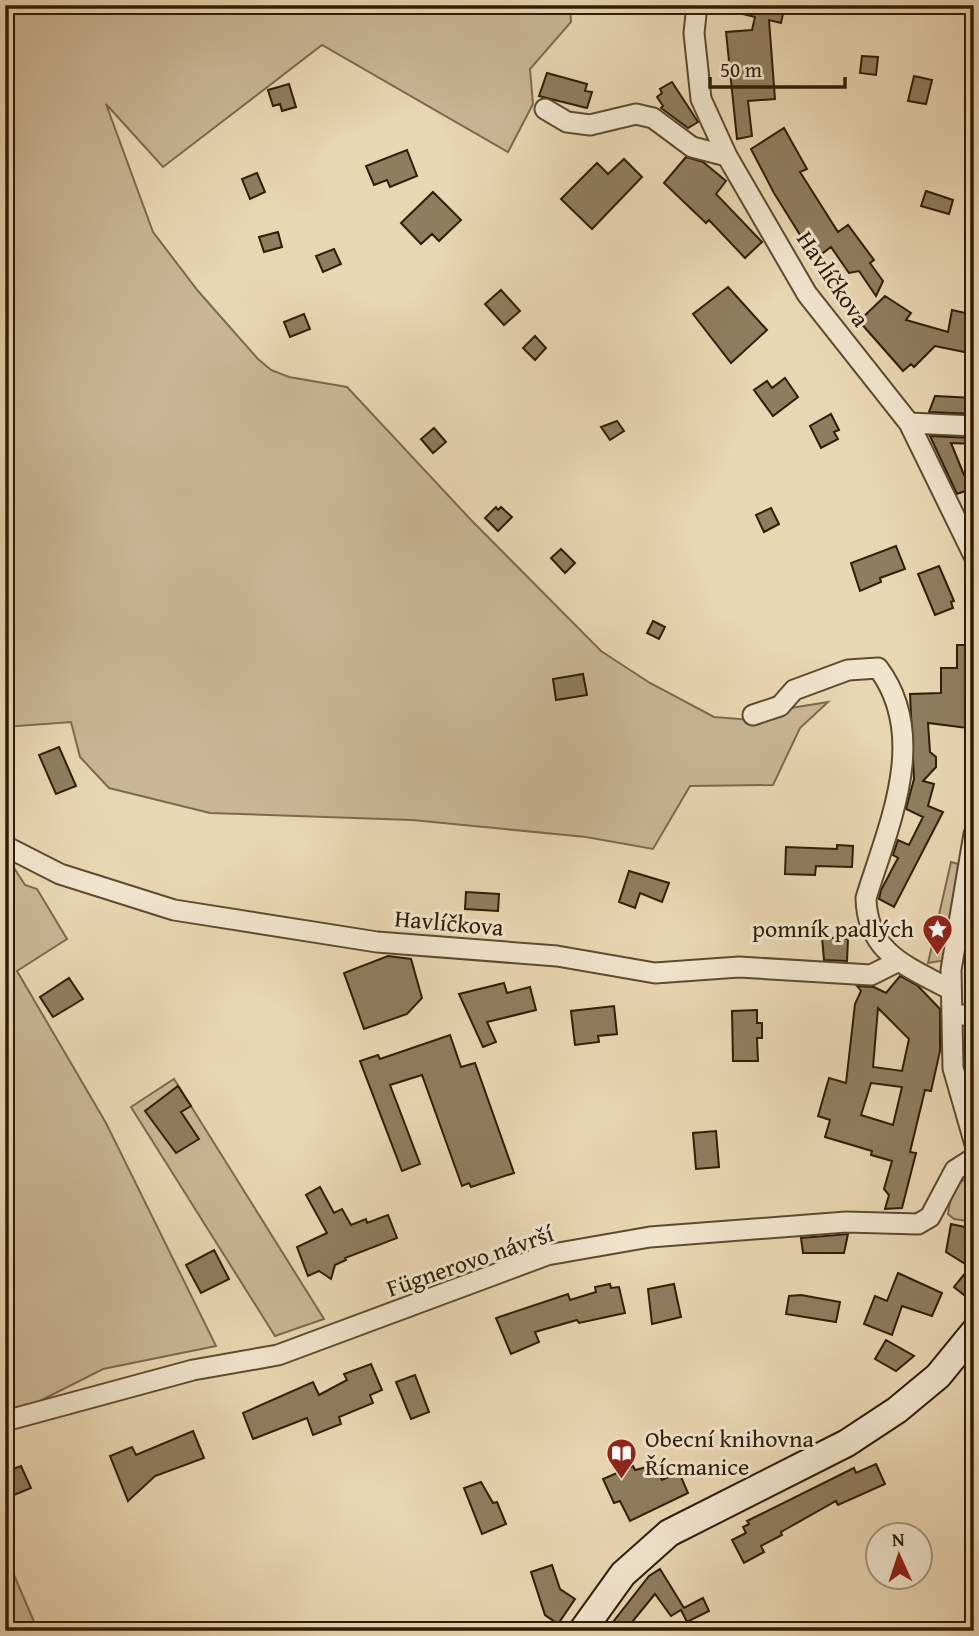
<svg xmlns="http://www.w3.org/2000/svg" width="979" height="1636" font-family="'Gentium Book Plus',serif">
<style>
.green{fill:#cab695;stroke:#7d694d;stroke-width:2}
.building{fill:#907d5f;stroke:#301c05;stroke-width:2;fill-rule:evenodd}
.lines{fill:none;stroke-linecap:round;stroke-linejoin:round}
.minor-casing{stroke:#5e4a30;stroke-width:23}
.secondary-casing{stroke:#301c05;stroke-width:30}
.minor{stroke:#f1e4cd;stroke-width:19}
.secondary{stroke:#f1e4cd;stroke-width:26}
.labels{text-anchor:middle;stroke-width:6;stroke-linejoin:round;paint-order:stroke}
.street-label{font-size:24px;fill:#301c05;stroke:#f1e4cd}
.poi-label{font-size:24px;fill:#301c05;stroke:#f1e4cd;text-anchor:end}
</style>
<rect width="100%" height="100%" fill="#e9d6b2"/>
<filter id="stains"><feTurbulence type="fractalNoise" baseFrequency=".00286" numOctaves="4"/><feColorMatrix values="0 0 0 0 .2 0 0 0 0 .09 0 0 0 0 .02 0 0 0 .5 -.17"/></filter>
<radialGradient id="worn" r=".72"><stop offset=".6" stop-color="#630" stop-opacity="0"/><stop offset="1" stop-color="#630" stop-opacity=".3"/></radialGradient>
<path class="green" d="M5,5H570L571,22L530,69L533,104L508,152L322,45L163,167L106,104L153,232L198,291L258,359L271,370L289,377L347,387L472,521L601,651L650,683L714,717L752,720L778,710L828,702L800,728L773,785L690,786L653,849L586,837L412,820L210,813L109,788L80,757L71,722L5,727Z
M5,854L25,885L37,889L67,939L17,971L106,1123L216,1346L103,1369L30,1406L5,1408Z
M951,862L958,864L946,960L928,963Z
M174,1079L324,1319L275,1336L131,1107Z
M970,1176H974V1222L954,1219L948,1214C951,1195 952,1185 970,1176Z
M5,1554L38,1631H5Z"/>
<path class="building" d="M732,5H785L781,23L769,20L775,99L748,101L752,136L737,139L726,32L752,30L755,17L731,11Z
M862,56L878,57L876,75L860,73Z
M547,73L587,84L585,91L592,92L587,108L539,96Z
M914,76L932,80L926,104L908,101Z
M672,82L698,122L688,128L661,108L663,106L657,97L662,93L660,89Z
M289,84L296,107L282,111L280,104L273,106L268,90Z
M784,128L807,169L800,172L838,232L848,225L874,260L870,263L883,281L876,296L859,271L849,273L831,247L815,259L774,193L751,149Z
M407,150L417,176L390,187L387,180L374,185L366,166Z
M686,157L703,162L726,181L716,194L762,242L745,258L709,220L706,223L664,183Z
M624,159L642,177L592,229L561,199L597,163L608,174Z
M257,173L265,192L250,199L242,179Z
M926,191L953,200L949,214L921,206Z
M433,192L461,220L439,241L432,234L421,244L401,223Z
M278,232L282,247L264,252L259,237Z
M334,249L341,264L323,272L316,256Z
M728,287L767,330L731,363L693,314Z
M501,290L520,311L504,325L485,304Z
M885,296L911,313L906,320L948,332L952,310L974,315V354L935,346L914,367L911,364L903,371L859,321Z
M304,314L310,329L290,337L284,322Z
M535,336L546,348L535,360L523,348Z
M785,378L798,397L773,416L754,390L767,381L772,388Z
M935,396L974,398V414L929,412Z
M831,414L839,430L834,432L838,439L821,448L810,426Z
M617,421L624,431L610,440L601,427Z
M434,428L446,442L433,453L421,439Z
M930,436L974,438V444L951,443L964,475L973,478L971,489L957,494Z
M496,507L498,510L501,507L512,517L498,531L485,518Z
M771,508L779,524L764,532L756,515Z
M896,546L905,569L880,578L881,582L860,591L851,563Z
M561,549L575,563L565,573L551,558Z
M939,566L954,601L951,602L953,608L935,615L918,574Z
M653,621L665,627L659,639L647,633Z
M957,645H974V683L967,728L928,723L930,752L936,757V767L923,781L934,784L928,806L943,812L894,907L879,899L881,890L898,858L893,855L898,840L909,845L923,817L906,809L914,779L910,694L941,693V668H957Z
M583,674L587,695L556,700L553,679Z
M59,747L76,786L56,794L39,755Z
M837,845L853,846L852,867L816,866L815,875L785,874L786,847L837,849Z
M629,871L669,883L662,902L640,893L635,908L619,902Z
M466,892L499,894L498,911L465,909Z
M822,937L848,939L847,961L824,960Z
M388,956L411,959L422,998L407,1014L364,1029L344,973Z
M900,976L918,986L940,1009V1051L931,1091L925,1090L910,1152L916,1153L902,1208L885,1209L889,1195L884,1189L892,1161L871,1155L872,1151L825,1137L830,1120L818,1116L829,1078L846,1083L855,1004L861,991L857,986L874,987L886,993ZM878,1008L909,1039L902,1071L873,1067ZM871,1083L902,1087L893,1125L861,1115Z
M69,978L83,999L53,1017L40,997Z
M504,983L507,993L530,987L536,1010L487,1022L496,1042L483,1047L459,994Z
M614,1006L617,1034L598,1036L599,1042L575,1045L571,1011Z
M757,1010V1023H762V1038H757L758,1061H733L732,1011Z
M450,1035L461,1067L475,1063L514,1173L471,1187L469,1183L462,1186L422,1075L390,1085L420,1164L402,1171L360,1061L378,1055L380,1059Z
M178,1086L191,1106L181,1112L199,1139L176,1153L145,1111Z
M716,1131L719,1167L696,1169L693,1133Z
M320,1187L334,1213L342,1209L351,1225L366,1219L367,1223L388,1215L397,1238L345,1258L346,1260L335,1265L331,1279L319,1271L308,1276L297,1247L327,1233L306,1195Z
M951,1224L974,1229V1303L954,1287L970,1267L946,1252Z
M848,1234L844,1253H803L801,1238Z
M214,1250L229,1279L201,1293L186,1265Z
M898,1273L942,1293L932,1316L902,1306L892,1335L864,1324L875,1296L887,1301Z
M610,1284L611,1288L619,1287L625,1313L579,1323L577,1320L535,1332L539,1342L511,1354L496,1318L568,1294L570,1300L596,1292L595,1287Z
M674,1284L681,1317L652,1324L648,1289Z
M801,1295L840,1302L836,1322L786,1314L789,1296Z
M886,1340L914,1356L896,1371L875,1359Z
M371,1364L382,1390L370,1395L373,1403L339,1417L341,1424L313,1435L307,1418L253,1439L243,1413L313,1382L319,1395L347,1380L344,1374Z
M415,1375L429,1412L411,1419L396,1382Z
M193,1431L204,1458L155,1476L128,1501L110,1456L132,1447L136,1455Z
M876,1464L885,1484L838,1505L836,1501L788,1528L781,1532L782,1535L761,1546L764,1552L744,1563L732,1540L746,1533L743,1527L749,1524L747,1521L854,1468L856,1473Z
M655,1465L662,1480L679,1472L688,1493L630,1521L620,1501L614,1503L603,1479L633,1466L635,1470Z
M21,1466L31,1488L9,1497L5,1472Z
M481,1482L493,1503L497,1502L506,1524L482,1534L464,1488Z
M552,1565L560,1589L575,1599L558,1624L545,1615L531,1572Z
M660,1569L684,1608L703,1598L709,1611L687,1622L681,1610L671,1616L655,1594L632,1622L644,1631H606L649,1576Z"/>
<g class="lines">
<defs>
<path id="minor" d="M697,5L694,33L701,99L727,156L807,294L909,423L974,556
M545,109L567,122L590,125L636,114L653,118L692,147L727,156
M909,423L974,426
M753,715L780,706L794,690L848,670L878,668C930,737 888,826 866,898C867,954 909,967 951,990
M974,834L951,970L953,1068L974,1141
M5,846L60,874L174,910L377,942L557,956L655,973L739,967L871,975L899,961
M952,1014L974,1016
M5,1421L193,1370L278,1355L547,1255L650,1237L846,1222L918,1224L930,1217L955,1170L974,1158"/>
<path id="secondary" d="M582,1631L623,1574L669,1533L847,1443L897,1410L938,1376L974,1332"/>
</defs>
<use href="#minor" class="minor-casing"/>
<use href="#secondary" class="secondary-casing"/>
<use href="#minor" class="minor"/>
<use href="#secondary" class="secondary"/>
</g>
<defs>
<symbol id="sight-pin" viewBox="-11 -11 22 30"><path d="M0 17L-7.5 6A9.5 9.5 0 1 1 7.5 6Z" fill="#8f2418" stroke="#f1e4cd"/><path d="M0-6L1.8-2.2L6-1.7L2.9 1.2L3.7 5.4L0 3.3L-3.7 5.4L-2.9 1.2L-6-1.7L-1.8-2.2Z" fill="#fff"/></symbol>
<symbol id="library-pin" viewBox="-11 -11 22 30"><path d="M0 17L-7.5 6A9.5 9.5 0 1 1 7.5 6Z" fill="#8f2418" stroke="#f1e4cd"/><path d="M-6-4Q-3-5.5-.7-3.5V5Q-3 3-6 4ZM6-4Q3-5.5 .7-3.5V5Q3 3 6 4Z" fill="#fff"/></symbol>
</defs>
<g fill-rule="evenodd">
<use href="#sight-pin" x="920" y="912" width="35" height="47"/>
<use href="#library-pin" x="604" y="1436" width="35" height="47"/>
</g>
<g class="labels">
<g class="street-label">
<text transform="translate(833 279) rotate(56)" y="8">Havlíčkova</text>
<text transform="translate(449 923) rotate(5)" y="8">Havlíčkova</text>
<text transform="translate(470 1261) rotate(-19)" y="8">Fügnerovo návrší</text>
</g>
<g class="poi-label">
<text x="914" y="937">pomník padlých</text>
<text x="645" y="1447" text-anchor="start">Obecní knihovna<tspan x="645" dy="28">Řícmanice</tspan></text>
</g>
</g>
<rect width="979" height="1636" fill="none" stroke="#e9d6b2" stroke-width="28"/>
<rect x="7" y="7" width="965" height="1622" fill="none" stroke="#301c05" stroke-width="3.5"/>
<rect x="14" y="14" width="951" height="1608" fill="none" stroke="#301c05" stroke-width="2"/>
<g transform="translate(899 1556) rotate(357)"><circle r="33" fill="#f1e4cd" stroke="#a4947d" stroke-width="2"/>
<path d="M0-5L12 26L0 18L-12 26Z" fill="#8f2418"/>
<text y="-10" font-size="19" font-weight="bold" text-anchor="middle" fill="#301c05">N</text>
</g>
<path d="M710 77v10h135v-10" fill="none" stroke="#301c05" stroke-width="3.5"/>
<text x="720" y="77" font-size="21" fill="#301c05" stroke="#f1e4cd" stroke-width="5" paint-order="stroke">50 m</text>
<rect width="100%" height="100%" filter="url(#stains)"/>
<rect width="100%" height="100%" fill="url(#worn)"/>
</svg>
